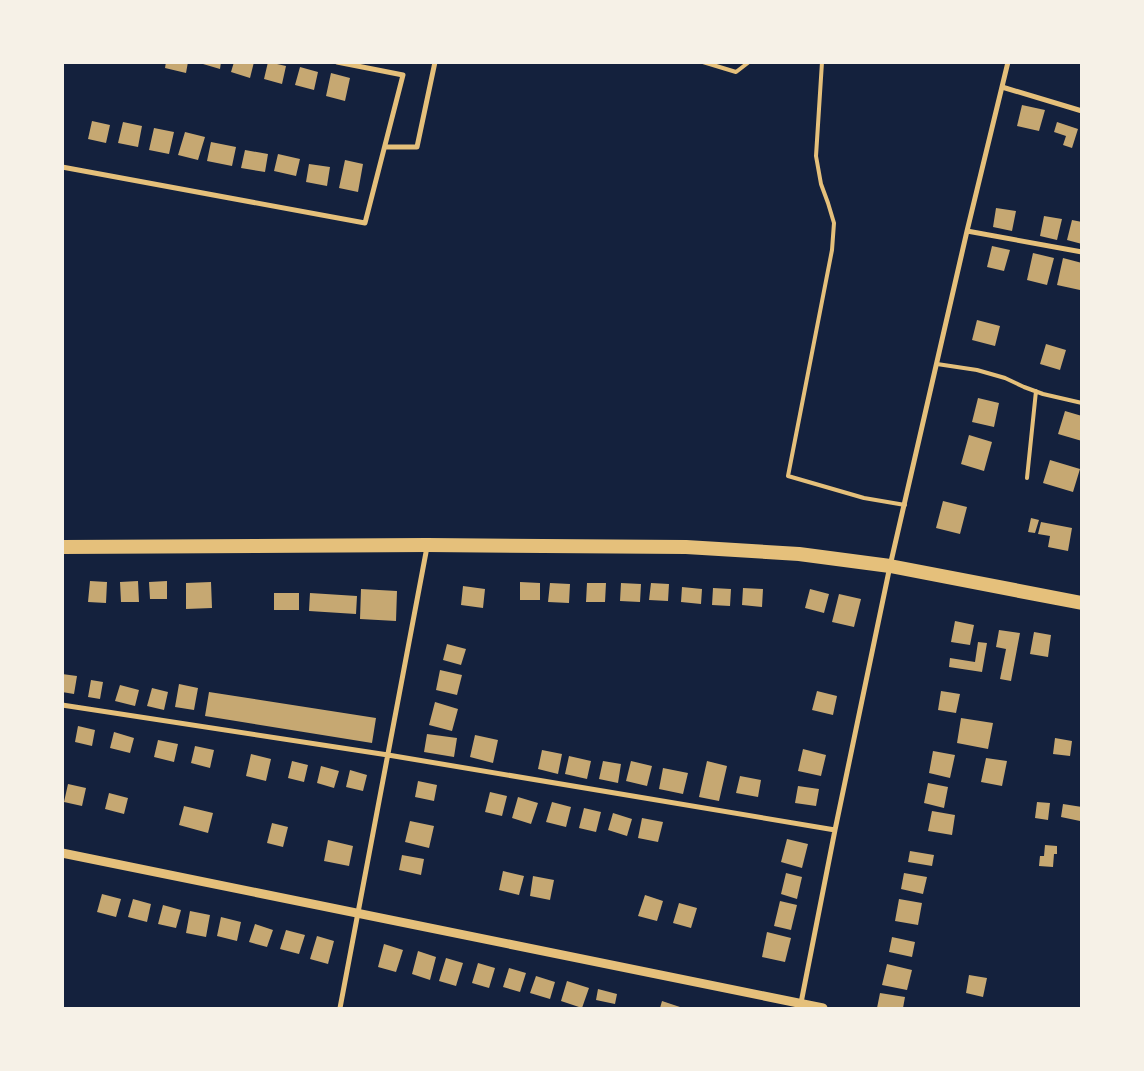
<svg xmlns="http://www.w3.org/2000/svg" width="1144" height="1071" font-family="Manrope,sans-serif">
<style>
.building{fill:#c6a872}
.lines{fill:none;stroke-linecap:round;stroke-linejoin:round}
.service{stroke:#e5c07b;stroke-width:4}
.minor{stroke:#e5c07b;stroke-width:5}
.tertiary{stroke:#e5c07b;stroke-width:9}
.trunk{stroke:#e5c07b;stroke-width:14}
</style>
<rect width="100%" height="100%" fill="#14213d"/>
<path class="building" d="M166,62H188L186,73L165,68Z
M203,62H221L220,69L203,64Z
M234,62H254L250,78L231,72Z
M268,62L286,66L282,84L264,79Z
M300,67L318,72L314,90L295,85Z
M331,73L350,78L345,101L326,96Z
M1022,105L1045,110L1039,131L1017,126Z
M92,121L110,125L106,143L88,139Z
M123,122L142,126L138,147L118,143Z
M1057,122L1078,129L1072,148L1063,145L1066,136L1054,132Z
M154,128L174,132L169,154L149,150Z
M185,132L205,137L198,160L178,155Z
M211,142L236,147L232,166L207,161Z
M245,150L268,154L265,172L241,168Z
M278,154L300,159L296,176L274,171Z
M345,160L363,164L358,192L339,188Z
M309,164L330,167L327,186L306,182Z
M996,208L1016,211L1012,231L993,227Z
M1044,216L1062,219L1057,240L1040,236Z
M1072,220L1082,222V244L1067,240Z
M992,246L1010,250L1004,271L987,267Z
M1033,253L1054,258L1047,285L1027,280Z
M1063,258L1082,263V283L1080,290L1057,285Z
M977,320L1000,326L995,346L972,340Z
M1046,344L1066,350L1060,370L1040,364Z
M978,398L999,403L994,427L972,422Z
M1065,411L1082,416V441L1058,434Z
M969,435L992,442L984,471L961,464Z
M1050,460L1080,469L1073,492L1043,483Z
M943,501L967,507L960,534L936,528Z
M1031,518L1039,520L1035,533L1028,532Z
M1041,522L1072,528L1068,551L1048,547L1050,536L1038,534Z
M90,581L107,582L106,603L88,602Z
M138,581L139,602H121L120,582Z
M167,581V599H150L149,582Z
M211,582L212,608L186,609V583Z
M520,582L540,583V600H520Z
M550,583L570,584L569,603L548,602Z
M587,583H606L605,602H586Z
M621,583L641,584L640,602L620,601Z
M651,583L669,584L668,601L649,600Z
M463,586L485,589L483,608L461,605Z
M682,587L702,589L701,604L681,602Z
M713,588L731,589L730,606L712,605Z
M743,588L763,589L762,607L742,605Z
M361,589L397,591L396,621L360,619Z
M810,589L829,594L824,613L805,608Z
M274,593H299V610H274Z
M310,593L357,596L356,614L309,611Z
M839,594L861,599L854,627L832,622Z
M955,621L974,625L970,645L951,642Z
M999,630L1020,633L1011,681L1000,679L1006,649L996,647Z
M1034,632L1051,635L1048,657L1030,654Z
M978,642L987,643L982,672L949,667L950,658L975,662Z
M447,644L466,649L461,665L443,660Z
M440,670L462,675L457,695L436,690Z
M62,674L77,676L74,694L62,692Z
M91,680L103,682L100,699L88,697Z
M179,684L198,688L194,710L175,707Z
M120,685L139,690L135,706L115,701Z
M152,688L168,692L164,710L147,706Z
M817,691L837,696L833,715L812,710Z
M941,691L960,694L956,713L938,710Z
M209,692L376,718L372,743L205,716Z
M435,702L458,709L452,731L429,725Z
M961,718L993,723L988,749L957,743Z
M78,726L95,730L92,746L75,742Z
M114,732L134,738L130,753L110,748Z
M427,734L457,738L454,757L424,752Z
M475,735L498,740L493,763L470,757Z
M1055,738L1072,741L1070,756L1053,754Z
M158,740L178,744L174,762L154,757Z
M195,746L214,750L210,768L191,763Z
M803,749L826,755L821,776L798,771Z
M542,750L562,754L558,774L538,769Z
M933,751L955,755L950,778L929,773Z
M251,754L271,759L266,781L246,776Z
M569,756L591,761L587,779L565,774Z
M986,758L1007,761L1002,786L981,782Z
M292,761L308,765L304,782L288,778Z
M603,761L621,764L618,783L599,779Z
M631,761L652,766L647,786L626,781Z
M707,761L727,766L719,801L699,797Z
M321,766L339,771L334,788L317,783Z
M663,768L688,773L683,794L659,789Z
M350,770L367,775L363,791L346,787Z
M740,776L761,780L758,797L736,793Z
M418,781L437,785L434,801L415,797Z
M928,783L948,787L944,808L924,803Z
M68,784L86,788L82,806L64,802Z
M798,786L819,789L816,806L795,803Z
M490,792L507,796L502,816L485,812Z
M109,793L128,798L124,814L105,809Z
M518,797L538,803L531,824L512,818Z
M552,802L571,807L566,827L546,822Z
M1037,802L1050,803L1048,820L1035,818Z
M1063,804L1082,807L1080,821L1061,817Z
M184,806L213,813L208,833L179,825Z
M584,808L601,812L596,832L579,828Z
M932,811L955,815L952,835L928,831Z
M613,813L632,819L627,836L608,830Z
M642,818L663,822L658,842L638,838Z
M410,821L434,826L429,848L405,842Z
M272,823L288,827L283,847L267,843Z
M787,839L808,844L802,868L781,862Z
M328,840L353,846L349,866L324,861Z
M1045,845L1057,846V854H1054L1053,867L1039,866L1040,856H1044Z
M910,851L934,855L932,866L908,862Z
M402,855L424,859L421,875L399,870Z
M503,871L524,876L519,895L499,890Z
M786,873L802,877L797,899L781,894Z
M904,873L927,877L923,894L901,889Z
M533,876L554,880L550,900L530,896Z
M102,894L121,899L116,917L97,912Z
M645,895L663,901L657,921L638,916Z
M133,899L151,904L147,922L128,917Z
M899,899L922,903L918,925L895,921Z
M780,901L797,905L791,930L774,926Z
M679,903L697,908L691,928L673,923Z
M163,905L181,910L176,928L158,924Z
M190,911L210,915L206,937L186,933Z
M221,917L241,922L237,941L217,936Z
M255,924L273,930L267,947L249,942Z
M286,930L305,935L299,954L280,949Z
M767,932L791,938L785,962L762,957Z
M317,936L334,941L328,964L310,959Z
M892,937L915,942L912,957L889,952Z
M384,944L403,950L396,972L378,967Z
M418,951L436,957L430,980L412,974Z
M446,958L463,963L456,986L439,981Z
M478,963L495,968L489,988L472,983Z
M887,964L912,970L907,990L882,985Z
M509,968L526,973L520,992L503,987Z
M969,975L987,978L983,997L966,993Z
M536,976L555,982L550,999L530,993Z
M567,981L589,988L582,1008L561,1001Z
M598,989L617,994L615,1004L596,1000Z
M880,993L905,997L903,1008H877Z
M662,1001L683,1008H660Z"/>
<g class="lines">
<path class="service" d="M703,62L736,72L749,62
M822,62L816,156L821,184L828,203L834,223L832,250L788,476L864,498L905,505
M937,364L977,370L1005,378L1024,387L1043,394L1082,403
M1027,478L1036,391"/>
<path class="minor" d="M1002,87L1082,111
M385,147H417L435,62
M62,167L365,223L403,75L337,62
M967,231L1082,252
M62,705L388,755L835,830
M340,1008L427,547
M800,1008L835,830L890,566L967,231L1008,62"/>
<path class="tertiary" d="M62,853L823,1008"/>
<path class="trunk" d="M62,547L427,545L686,547L799,554L890,566L1082,603"/>
</g>
<rect width="1144" height="1071" fill="none" stroke="#f6f1e7" stroke-width="128"/>
</svg>
